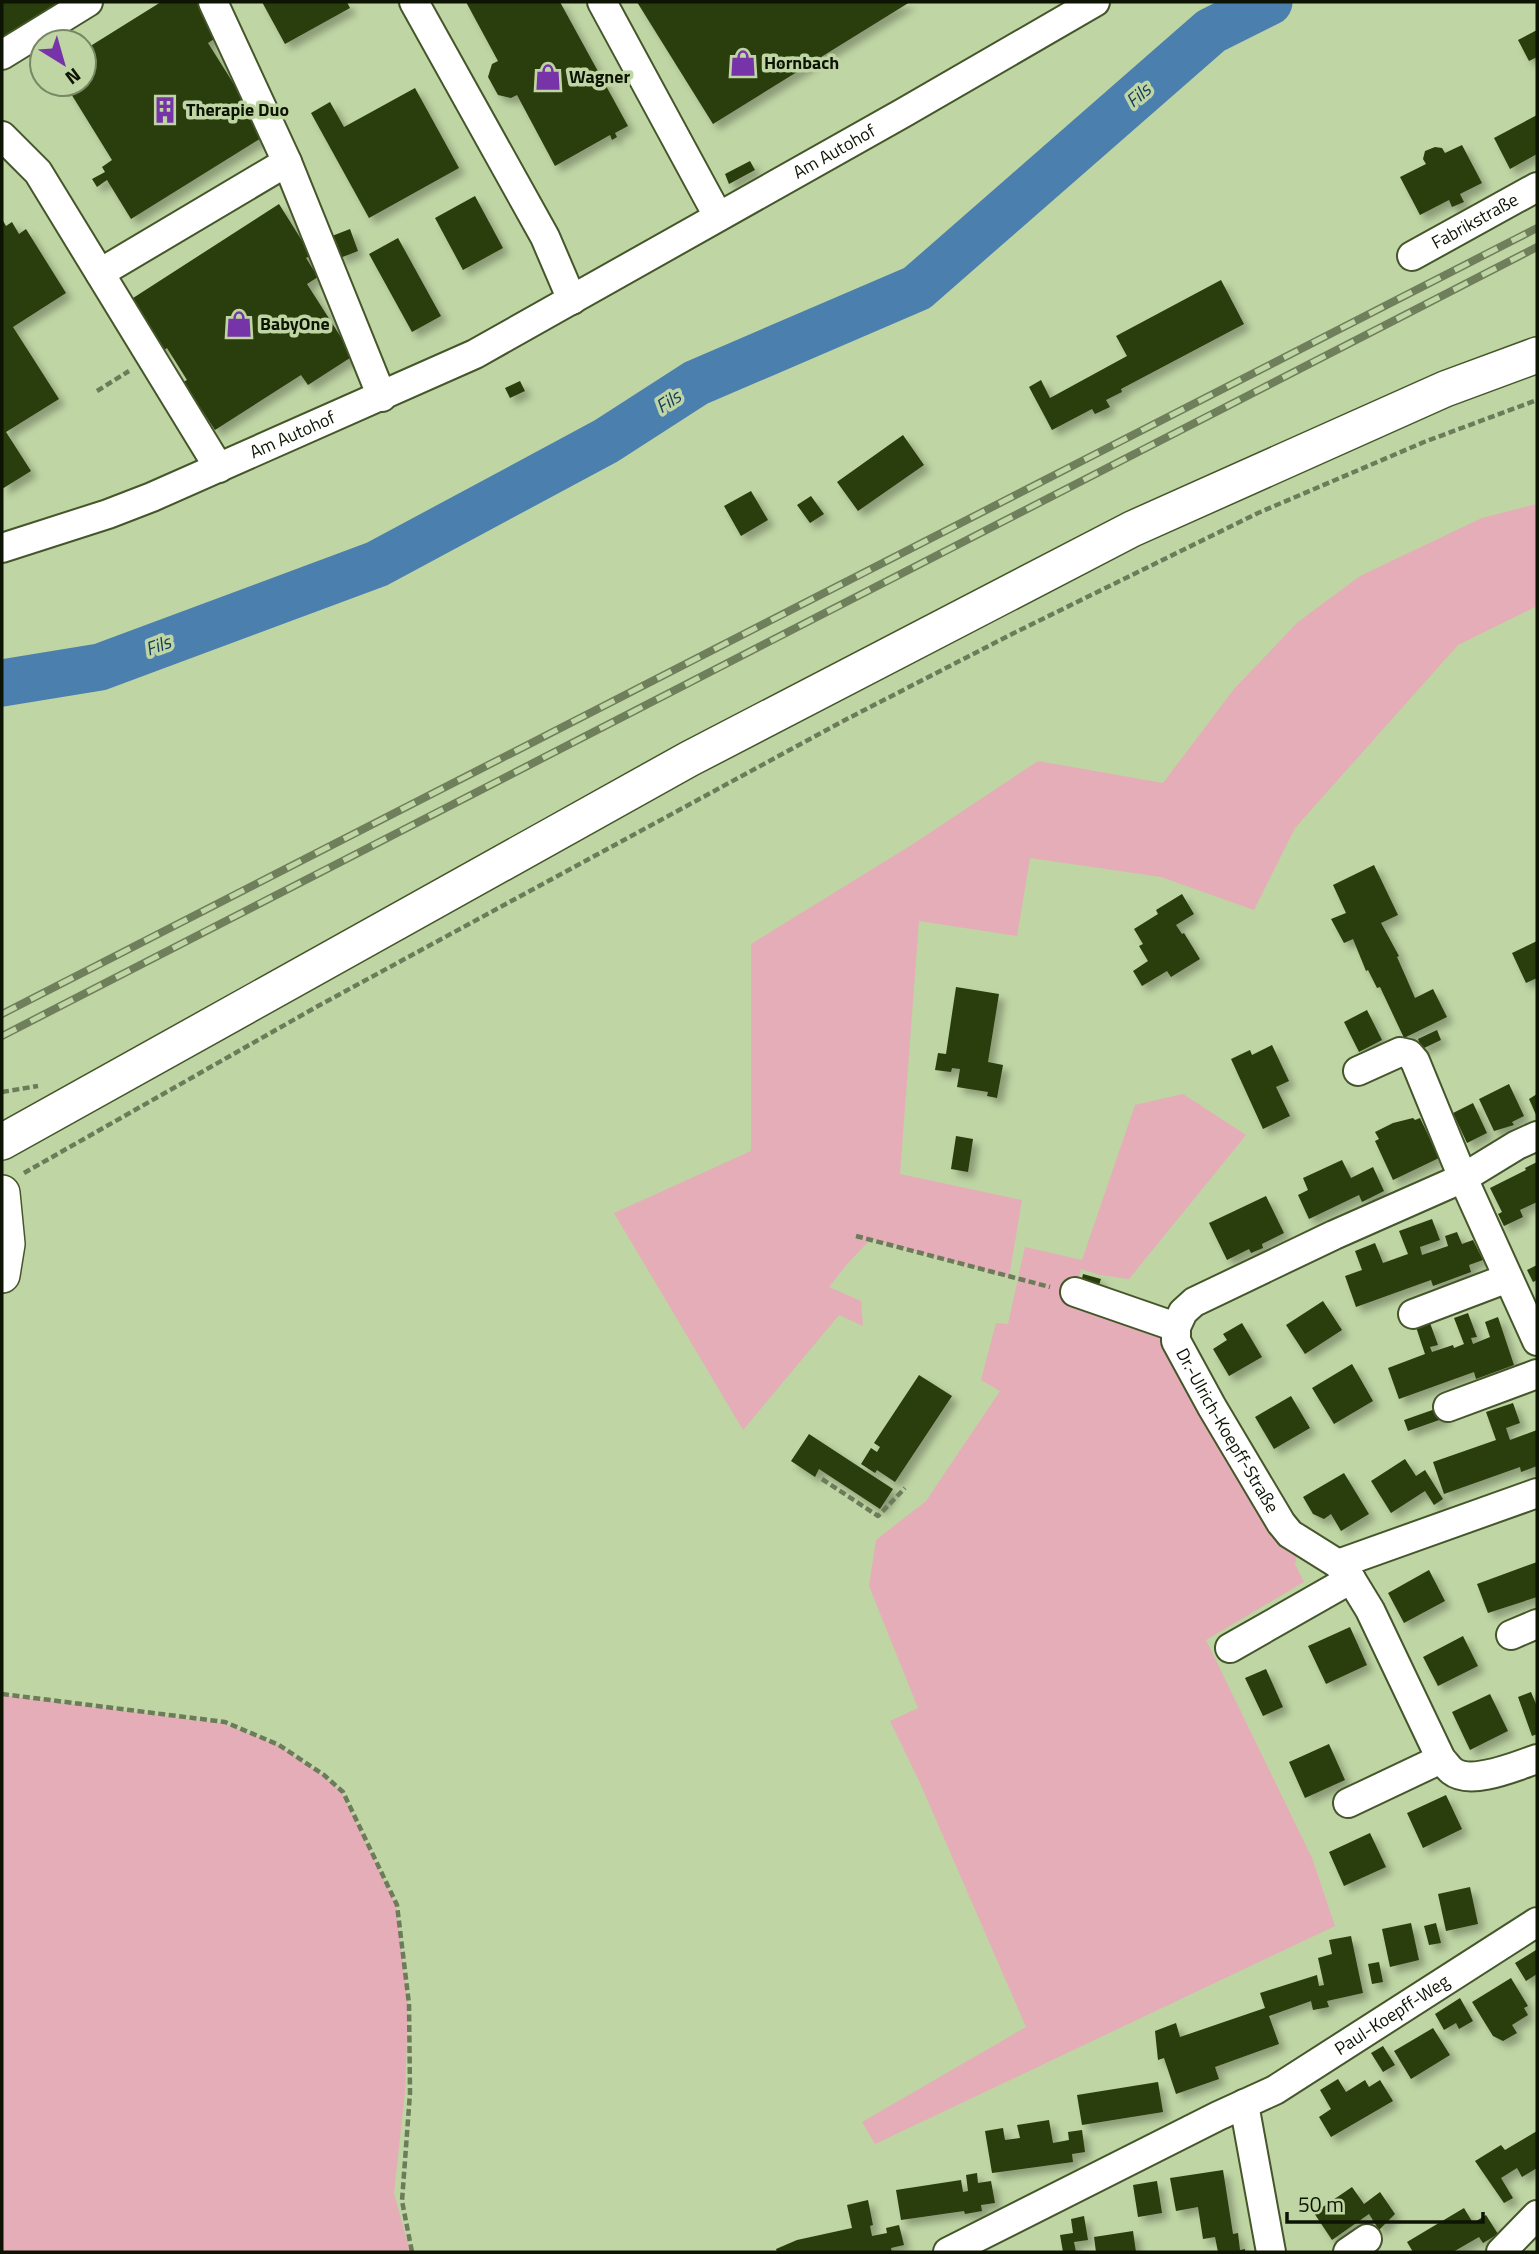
<svg xmlns="http://www.w3.org/2000/svg" width="1539" height="2254" font-family="'Titillium Web',sans-serif">
<style>
.green{fill:#e5adb7}
.lines{fill:none;stroke-linecap:round;stroke-linejoin:round}
.river{stroke:#4b7fae;stroke-width:47}
.building{fill:#2a3c0c;filter:url(#shadow)}
.minor-casing{stroke:#44562a;stroke-width:32}
.major-casing{stroke:#44562a;stroke-width:38}
.path{stroke:#6c7b59;stroke-width:4.5;stroke-dasharray:7 3.5;stroke-linecap:butt}
.minor{stroke:#fff;stroke-width:28}
.major{stroke:#fff;stroke-width:35}
.rail-casing{stroke:#6f7e5b;stroke-width:8}
.rail{stroke:#bfd5a4;stroke-width:5;stroke-dasharray:16;stroke-linecap:butt}
.labels{text-anchor:middle;stroke-width:7;stroke-linejoin:round;paint-order:stroke}
.poi-label{font-size:18px;font-weight:bold;fill:#0d1403;stroke:#bfd5a4;text-anchor:start}
.street-label{font-size:18px;fill:#0d1403;stroke:#bfd5a4}
.water-label{font-size:19px;font-style:italic;fill:#123a5b;stroke:#bfd5a4}
</style>
<defs>
<filter id="shadow"><feDropShadow dx="6" dy="6" stdDeviation="3.5" flood-color="#0004"/></filter>
</defs>
<rect width="100%" height="100%" fill="#bfd5a4"/>
<path class="green" d="M1537,504V606L1458,645L1295,828L1254,910L1161,877L1030,858L1017,936L919,921L900,1174L1022,1200L1009,1277L871,1239L847,1264L829,1287L861,1301L863,1326L839,1315L743,1430L614,1213L751,1151V944L913,844L1038,761L1163,783L1234,689L1298,622L1360,576L1482,518Z
M1183,1094L1246,1135L1129,1279L1100,1275L1081,1269L1073,1300L1164,1335L1166,1350L1230,1469L1275,1540L1298,1551L1295,1564L1304,1582L1206,1640L1312,1858L1335,1926L875,2144L862,2122L1026,2027L920,1783L890,1721L918,1708L869,1586L876,1540L926,1501L1000,1391L981,1380L996,1323L1008,1324L1025,1247L1082,1260L1135,1105Z
M2,1695L224,1724L278,1745L323,1776L342,1793L396,1905L408,2004L405,2092L394,2193L410,2252H2Z"/>
<g class="lines">
<path class="river" d="M2,683L100,667L377,564L606,441L696,383L917,288L1211,31L1269,2"/>
</g>
<path class="building" d="M2,2H71L2,46Z
M161,2H202L222,34L208,43L266,135L131,219L107,180L97,187L92,179L105,172L102,167L112,160L65,84H84V50Z
M262,2H347L350,8L285,44Z
M466,2H560L628,126L615,133L617,137L612,140L610,135L555,166L517,95L511,98L498,95L488,77L492,64L498,61Z
M637,2H910L713,124Z
M1537,30V57L1529,61L1518,40Z
M415,88L459,168L369,218L311,113L330,102L344,127Z
M1537,115V154L1510,169L1494,138Z
M1462,145L1482,183L1460,194L1464,202L1452,207L1449,200L1420,215L1400,177L1426,164L1423,159L1425,151L1435,147L1442,148L1445,153Z
M750,161L755,170L729,184L725,174Z
M475,196L503,248L463,270L435,218Z
M279,204L311,255L306,258L318,277L307,284L353,356L308,385L301,375L215,430L183,382L187,380L167,348L163,351L130,300Z
M2,219L6,226L12,222L19,234L26,229L66,293L13,327L59,399L6,432L31,471L2,489Z
M350,229L358,251L340,258L332,236Z
M398,238L441,316L412,332L369,254Z
M1221,280L1244,324L1121,389L1122,392L1106,400L1110,407L1095,414L1092,409L1052,430L1029,387L1041,380L1050,398L1127,356L1116,336Z
M520,381L525,391L510,398L505,388Z
M903,435L924,465L858,511L837,482Z
M751,491L768,520L741,536L724,506Z
M811,496L824,514L810,523L797,505Z
M1374,865L1398,915L1381,923L1399,956L1397,957L1405,975L1415,998L1433,989L1447,1017L1404,1038L1380,987L1377,988L1368,970L1366,971L1353,939L1344,943L1331,919L1346,913L1333,885Z
M1182,894L1194,914L1176,925L1182,934L1184,933L1200,959L1171,977L1167,971L1142,986L1133,971L1148,961L1139,946L1143,944L1134,929L1158,914L1156,910Z
M1537,941V978L1526,983L1512,953Z
M956,987L999,994L988,1062L1003,1065L997,1098L987,1096L988,1092L957,1087L960,1069L952,1068L951,1072L935,1070L938,1053L946,1054Z
M1367,1010L1382,1040L1359,1052L1344,1022Z
M1437,1030L1441,1040L1422,1049L1418,1039Z
M1272,1045L1289,1081L1276,1087L1290,1116L1263,1129L1231,1059L1250,1050L1252,1055Z
M1509,1084L1524,1116L1512,1122L1514,1125L1494,1131L1479,1099Z
M1537,1094V1117L1529,1099Z
M1473,1103L1487,1133L1467,1143L1453,1113Z
M1413,1118L1415,1120L1420,1118L1439,1158L1393,1180L1375,1141L1379,1139L1375,1132L1393,1123Z
M956,1136L973,1139L968,1172L951,1169Z
M1342,1160L1351,1178L1373,1167L1384,1191L1362,1202L1359,1195L1309,1219L1298,1195L1308,1190L1303,1178Z
M1537,1162V1202L1520,1210L1523,1217L1504,1226L1498,1214L1502,1212L1490,1188L1526,1170L1525,1168Z
M1266,1196L1284,1233L1262,1244L1263,1248L1251,1253L1249,1249L1227,1260L1209,1223Z
M1432,1219L1440,1240L1420,1247L1422,1255L1448,1246L1445,1236L1457,1232L1462,1244L1473,1240L1483,1260L1469,1265L1471,1272L1433,1286L1431,1280L1356,1307L1345,1276L1362,1270L1355,1251L1375,1243L1383,1263L1408,1254L1399,1231Z
M1537,1265V1280L1533,1282L1527,1270Z
M1083,1274L1101,1279L1098,1288L1081,1283Z
M1323,1301L1342,1330L1305,1354L1286,1325Z
M1468,1313L1477,1337L1471,1338L1473,1344L1490,1337L1485,1322L1498,1317L1514,1365L1476,1379L1474,1372L1399,1399L1388,1368L1425,1354L1416,1327L1430,1323L1438,1345L1430,1347L1432,1352L1453,1345L1454,1348L1464,1344L1454,1318Z
M1242,1323L1262,1357L1229,1376L1213,1349L1227,1340L1223,1334Z
M1352,1364L1373,1401L1334,1424L1312,1388Z
M919,1375L952,1396L895,1482L877,1470L875,1473L861,1464L871,1448L877,1452L880,1447L874,1443Z
M1291,1396L1310,1428L1274,1449L1255,1417Z
M1513,1403L1520,1423L1506,1428L1510,1440L1537,1430V1466L1521,1472L1520,1467L1444,1494L1433,1462L1496,1440L1486,1412Z
M1441,1407L1445,1418L1408,1431L1404,1420Z
M809,1434L893,1489L880,1509L819,1469L815,1477L791,1461Z
M1405,1459L1416,1476L1425,1470L1443,1499L1434,1505L1425,1491L1391,1513L1371,1481Z
M1344,1473L1369,1514L1341,1531L1331,1514L1324,1519L1313,1514L1303,1497Z
M1537,1562V1597L1488,1613L1477,1584Z
M1429,1570L1445,1601L1404,1623L1388,1593Z
M1350,1627L1367,1665L1326,1684L1308,1646Z
M1463,1636L1478,1666L1438,1686L1423,1657Z
M1266,1669L1283,1707L1263,1716L1245,1678Z
M1531,1692L1536,1704H1537V1734L1532,1736L1518,1697Z
M1490,1694L1508,1731L1470,1750L1452,1712Z
M1329,1744L1345,1780L1305,1798L1289,1762Z
M1446,1795L1462,1829L1423,1848L1407,1813Z
M1370,1833L1386,1867L1344,1886L1329,1852Z
M1470,1887L1478,1924L1446,1931L1438,1894Z
M1411,1923L1419,1960L1390,1967L1382,1929Z
M1436,1923L1441,1943L1429,1945L1424,1926Z
M1351,1936L1363,1993L1327,2001L1329,2007L1313,2010L1311,2001L1269,2016L1279,2044L1215,2067L1219,2079L1176,2094L1164,2058L1158,2060L1155,2031L1176,2023L1180,2037L1265,2008L1260,1993L1317,1975L1319,1986L1324,1985L1318,1958L1332,1954L1329,1940Z
M1536,1950L1537,1974L1526,1981L1515,1963Z
M1379,1962L1383,1982L1372,1984L1368,1964Z
M1511,1978L1528,2006L1524,2008L1528,2015L1512,2025L1517,2033L1503,2041L1493,2036L1472,2002Z
M1460,1998L1473,2021L1459,2029L1456,2023L1444,2030L1435,2014Z
M1433,2028L1450,2055L1411,2079L1394,2051Z
M1383,2046L1395,2065L1383,2072L1371,2053Z
M1338,2079L1346,2092L1365,2080L1369,2087L1380,2080L1393,2101L1331,2137L1319,2117L1331,2109L1320,2090Z
M1158,2082L1163,2112L1082,2125L1077,2095Z
M1049,2120L1053,2143L1069,2140L1068,2132L1082,2130L1085,2152L1072,2154L1073,2162L992,2173L985,2131L1003,2128L1005,2140L1020,2138L1017,2125Z
M1537,2131V2168L1522,2177L1517,2168L1501,2178L1513,2198L1504,2203L1475,2161L1501,2145L1505,2150Z
M1223,2170L1233,2234L1238,2233L1240,2250L1245,2249V2252H1218L1215,2237L1203,2239L1198,2207L1176,2211L1170,2178Z
M977,2173L978,2183L991,2181L995,2203L981,2205L982,2211L965,2214L964,2211L901,2220L896,2190L961,2180L963,2192L968,2191L966,2175Z
M1157,2181L1162,2213L1138,2217L1133,2185Z
M1352,2187L1364,2204L1380,2192L1395,2214L1379,2230L1369,2214L1332,2240L1314,2213Z
M868,2200L873,2225L870,2226L872,2236L887,2233L886,2228L899,2225L904,2245L891,2248L892,2252H777L776,2249L797,2240L852,2228L847,2205Z
M1464,2208L1473,2223L1486,2215L1498,2234L1483,2243L1479,2237L1453,2252H1413L1407,2242Z
M1084,2216L1088,2240L1074,2242L1076,2252H1063L1060,2235L1073,2233L1071,2219Z
M1133,2231L1136,2252H1096L1094,2237Z"/>
<g class="lines">
<defs>
<g id="minor">
<path d="M213,2L287,162L382,397"/>
<path d="M414,2L545,237L572,300"/>
<path d="M602,2L718,216"/>
<path d="M2,55L88,2"/>
<path d="M2,136L38,172L219,468"/>
<path id="s1" d="M1412,256L1537,187"/>
<path d="M100,273L287,162"/>
<path id="s2" d="M2,548L108,514L152,497L475,354L903,113L1095,2"/>
<path d="M1358,1071L1400,1052L1409,1054L1415,1061L1463,1178L1537,1341"/>
<path id="s3" d="M1537,1136L1517,1145L1463,1178L1334,1235L1194,1302L1183,1312L1176,1327V1341L1212,1407L1281,1523L1290,1534L1338,1564L1351,1579L1370,1610L1441,1759C1445,1763 1448,1768 1452,1771C1471,1786 1516,1766 1537,1759"/>
<path d="M1075,1292L1176,1327"/>
<path d="M1413,1314L1508,1278"/>
<path d="M1448,1407L1537,1374"/>
<path d="M1338,1564L1537,1493"/>
<path d="M1511,1635L1537,1624"/>
<path d="M1230,1648L1351,1579"/>
<path d="M1348,1803L1441,1759"/>
<path d="M1244,2104L1271,2252"/>
<path id="s4" d="M948,2252L1218,2116L1275,2090L1537,1922"/>
<path d="M1348,2252L1367,2239"/>
<path d="M1501,2252L1537,2215"/>
</g>
<path id="major" d="M2,1142L689,759L1132,529L1445,389L1537,355
M2,1193L7,1244L2,1275"/>
</defs>
<use href="#minor" class="minor-casing"/>
<use href="#major" class="major-casing"/>
<path class="path" d="M97,391L129,371
M2,1092L38,1086
M24,1173L318,1006L845,720L1012,634L1258,513L1424,442L1537,400
M856,1236L1050,1287
M822,1479L878,1516L905,1488
M2,1694L225,1722L279,1745L324,1775L343,1792L397,1905L409,2004L410,2093L402,2201L412,2252"/>
<use href="#minor" class="minor"/>
<use href="#major" class="major"/>
<defs>
<path id="rail" d="M2,1014L1537,228
M2,1036L1537,247"/>
</defs>
<use href="#rail" class="rail-casing"/>
<use href="#rail" class="rail"/>
</g>
<defs>
<symbol id="shop-bare" viewBox="-9 -9 18 18"><path d="M-5-2.5h2.3a2.7 3.5 0 0 1 5.4 0H5L5.5 6h-11ZM-1.5-2.5h3a1.5 2.3 0 0 0-3 0Z" fill="#7734a8" stroke="#bfd5a4" stroke-width="2.5" paint-order="stroke"/></symbol>
<symbol id="building-bare" viewBox="-9 -9 18 18"><path d="M-4-6H4V6H1V3H-1V6H-4ZM-2.5-4.3h1.7v1.8h-1.7ZM.8-4.3h1.7v1.8H.8ZM-2.5-1h1.7V.8h-1.7ZM.8-1h1.7V.8H.8Z" fill="#7734a8" stroke="#bfd5a4" stroke-width="2.5" paint-order="stroke"/></symbol>
</defs>
<g fill-rule="evenodd">
<use href="#shop-bare" x="724" y="44" width="38" height="38"/>
<use href="#shop-bare" x="529" y="58" width="38" height="38"/>
<use href="#building-bare" x="146" y="91" width="38" height="38"/>
<use href="#shop-bare" x="220" y="305" width="38" height="38"/>
</g>
<g class="labels">
<g class="poi-label">
<text x="764" y="69">Hornbach</text>
<text x="569" y="83">Wagner</text>
<text x="186" y="116">Therapie Duo</text>
<text x="260" y="330">BabyOne</text>
</g>
<g class="street-label">
<text dy="6" stroke="none"><textPath href="#s2" startOffset="924">Am Autohof</textPath></text>
<text dy="6" stroke="none"><textPath href="#s1" startOffset="72">Fabrikstraße</textPath></text>
<text dy="6" stroke="none"><textPath href="#s2" startOffset="312">Am Autohof</textPath></text>
<text dy="6" stroke="none"><textPath href="#s3" startOffset="530">Dr.-Ulrich-Koepff-Straße</textPath></text>
<text dy="6" stroke="none"><textPath href="#s4" startOffset="504">Paul-Koepff-Weg</textPath></text>
</g>
<g class="water-label">
<text transform="translate(1138 95) rotate(-41)" y="7">Fils</text>
<text transform="translate(668 401) rotate(-33)" y="7">Fils</text>
<text transform="translate(158 645) rotate(-20)" y="7">Fils</text>
</g>
</g>
<rect width="1539" height="2254" fill="none" stroke="#0d1403" stroke-width="7"/>
<g transform="translate(63 63) rotate(143)"><circle r="33" fill="#bfd5a4" stroke="#788864" stroke-width="2"/>
<path d="M0-5L12 26L0 18L-12 26Z" fill="#7734a8"/>
<text y="-10" font-size="19" font-weight="bold" text-anchor="middle" fill="#0d1403">N</text>
</g>
<path d="M1287 2212v10h196v-10" fill="none" stroke="#0d1403" stroke-width="3.5"/>
<text x="1298" y="2212" font-size="21" fill="#0d1403" stroke="#bfd5a4" stroke-width="5" paint-order="stroke">50 m</text>
</svg>
